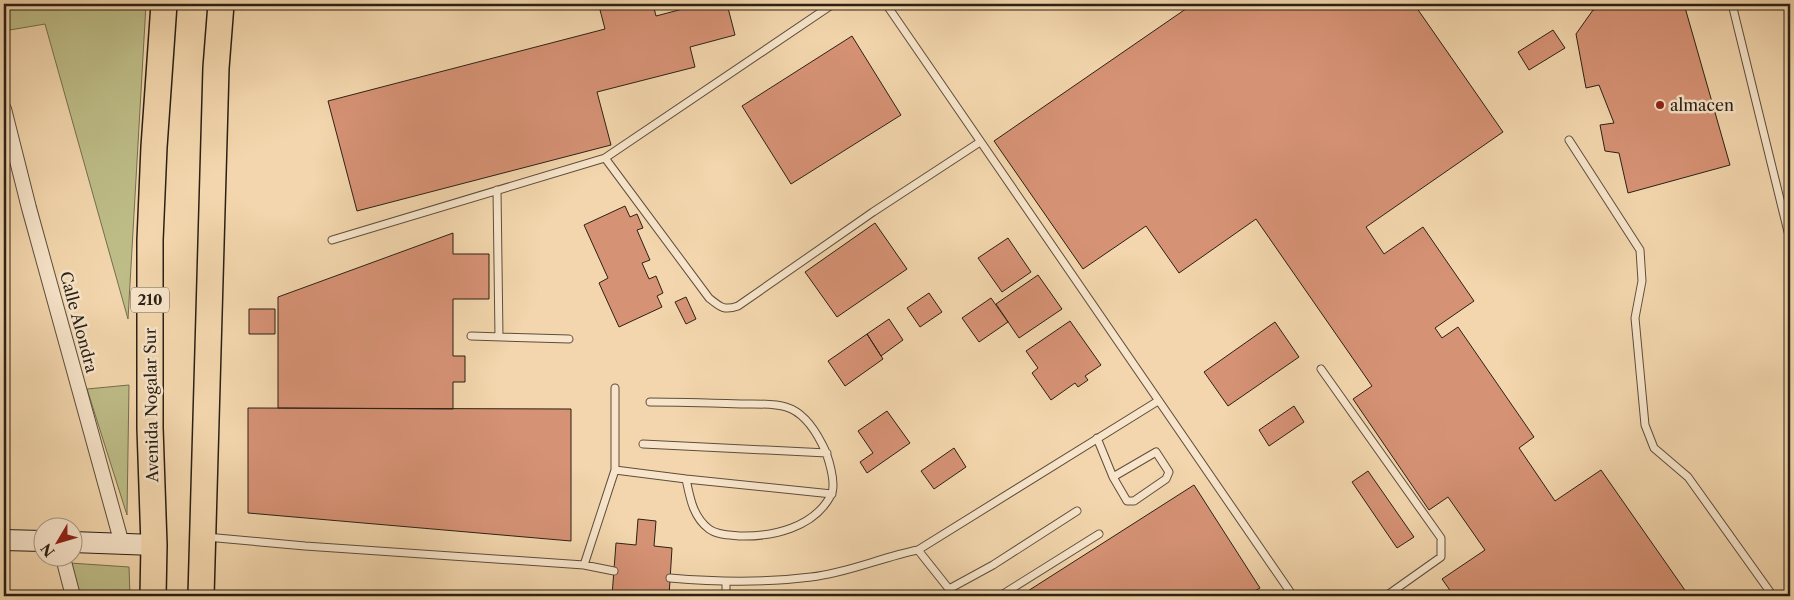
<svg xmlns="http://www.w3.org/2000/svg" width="1794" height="600" font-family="'Libre Caslon Text',serif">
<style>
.green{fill:#bebd88;stroke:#746f4e}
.building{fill:#d69275;stroke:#2b2115}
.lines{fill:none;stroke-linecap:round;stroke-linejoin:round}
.lane-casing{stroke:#5d4e3b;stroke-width:9}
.street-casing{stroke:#5d4e3b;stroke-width:16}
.secondary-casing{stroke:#2b2115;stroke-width:22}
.highway-casing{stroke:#2b2115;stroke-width:28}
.lane{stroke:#f7e4ca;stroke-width:7}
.street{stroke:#f7e4ca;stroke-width:14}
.secondary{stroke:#f7e4ca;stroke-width:20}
.highway{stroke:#f3d6ad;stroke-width:25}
.poi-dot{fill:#8f2418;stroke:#f7e4ca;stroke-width:2}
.labels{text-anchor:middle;stroke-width:5;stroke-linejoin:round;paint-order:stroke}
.shield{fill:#f7e4ca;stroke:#685c4b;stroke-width:1}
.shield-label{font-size:15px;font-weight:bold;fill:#2b2115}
.poi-label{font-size:16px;fill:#2b2115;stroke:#f7e4ca;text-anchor:start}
.street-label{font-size:16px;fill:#2b2115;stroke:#f7e4ca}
</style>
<rect width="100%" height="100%" fill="#f3d6ad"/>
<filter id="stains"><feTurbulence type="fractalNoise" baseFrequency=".004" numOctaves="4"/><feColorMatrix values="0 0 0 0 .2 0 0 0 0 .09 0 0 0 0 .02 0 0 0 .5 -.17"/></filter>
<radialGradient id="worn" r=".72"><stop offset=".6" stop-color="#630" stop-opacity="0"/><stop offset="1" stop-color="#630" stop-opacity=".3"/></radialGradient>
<path class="green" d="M4,4H146L128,319L45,24L4,31Z
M129,385L127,515L87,389Z
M70,563L129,567L130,596H80Z"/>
<path class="building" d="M625,4H653L656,16L702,4H727L735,35L690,47L695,67L597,92L611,145L357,211L328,101L605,29L600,10Z
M1193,4H1414L1503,132L1366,227L1384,254L1423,227L1474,301L1435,328L1442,338L1458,327L1534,437L1519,448L1555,501L1601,470L1689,596H1454L1442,579L1485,550L1448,497L1429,510L1353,399L1372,386L1256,219L1179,273L1146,226L1083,269L994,141Z
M1617,4H1684L1730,165L1628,193L1619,153L1605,151L1600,125L1614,123L1599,85L1586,88L1576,34L1593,10Z
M1553,30L1565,48L1529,70L1518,52Z
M852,36L901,115L791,184L742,106Z
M625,206L630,217L637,214L643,228L637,230L650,260L642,263L649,279L656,276L663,293L657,296L662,307L619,327L599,283L608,278L584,225Z
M875,223L907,269L837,317L805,272Z
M453,233V254H489V299H453V356H465V382H453V409L278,408V297Z
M1008,238L1031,272L1002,292L978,258Z
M1038,275L1062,309L1019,338L996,304Z
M929,293L942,312L920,327L907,308Z
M686,297L696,319L686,324L675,302Z
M991,298L1008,322L979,342L962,318Z
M249,309H275V334H249Z
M889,319L903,340L881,356L867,334Z
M1070,321L1101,365L1085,376L1088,380L1078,387L1075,383L1051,400L1032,373L1038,368L1026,351Z
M1275,322L1299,357L1228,406L1204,372Z
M867,334L883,359L845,386L828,361Z
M1294,406L1304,422L1269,446L1259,430Z
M248,408L571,409V541L248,513Z
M887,411L910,443L867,473L860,462L873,453L858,431Z
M954,448L966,467L934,489L921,471Z
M1368,471L1414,537L1397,548L1352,482Z
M1194,485L1260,588L1246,596H1020Z
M638,519L656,521L654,546L672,548L669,596H612L616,543L636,545Z
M334,594H384V596H334Z"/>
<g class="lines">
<defs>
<path id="lane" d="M833,4L605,158L709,298C720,307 724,311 738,306L873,212L980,142
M886,4L1293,596
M1732,4L1790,240
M1569,140L1640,250L1642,281L1635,318L1645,425L1654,448L1688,477L1773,596
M497,190L499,337
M332,240L605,158
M471,336L569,339
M1321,369L1441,538V557L1386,596
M650,402C680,402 711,403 741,404C755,404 773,403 786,407C803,412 815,430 822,444C828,455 837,484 831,495C814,528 772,537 739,536C729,535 717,535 709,529C693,517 690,498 686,479
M1097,438L1113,477L1127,501H1134L1166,479L1169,472L1156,452L1113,477
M643,444L827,453
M615,470L686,479L832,494
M206,537L305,546L584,565L614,571
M918,550L949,589L993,565L1077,511
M584,565L615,470V388
M670,578C717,582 764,583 811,577C848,573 882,557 918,550L1158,401
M949,589L953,596
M726,596V582
M1000,596L1099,534
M1788,596H1790"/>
<path id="street" d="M4,109L29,208L122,544
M63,558L73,596"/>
<path id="secondary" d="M4,540L42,541
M72,542L154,545"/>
<path id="highway" d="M153,596L154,545L150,428V240L154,147L164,4
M201,596L216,68L221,4"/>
</defs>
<use href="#lane" class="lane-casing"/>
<use href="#street" class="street-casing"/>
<use href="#secondary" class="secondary-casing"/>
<use href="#highway" class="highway-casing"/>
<use href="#lane" class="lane"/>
<use href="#street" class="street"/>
<use href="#secondary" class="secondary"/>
<use href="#highway" class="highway"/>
</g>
<circle class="poi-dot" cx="1660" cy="105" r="5"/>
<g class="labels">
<rect class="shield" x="131" y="287.5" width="38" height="25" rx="4"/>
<g class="shield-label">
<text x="150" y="305">210</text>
</g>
<g class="poi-label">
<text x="1670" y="111">almacen</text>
</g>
<g class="street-label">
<text transform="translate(79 322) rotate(75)" y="6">Calle Alondra</text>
<text transform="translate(151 405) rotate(-91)" y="6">Avenida Nogalar Sur</text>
</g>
</g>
<rect width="1794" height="600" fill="none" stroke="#f3d6ad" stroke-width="20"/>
<rect x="5" y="5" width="1784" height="590" fill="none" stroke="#2b2115" stroke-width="2.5"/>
<rect x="10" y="10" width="1774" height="580" fill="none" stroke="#2b2115"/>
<g transform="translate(58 542) rotate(232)"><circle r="24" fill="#f7e4ca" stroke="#a59682"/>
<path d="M0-4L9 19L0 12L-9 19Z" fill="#8f2418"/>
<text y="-8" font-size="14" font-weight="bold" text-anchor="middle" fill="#2b2115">N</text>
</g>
<rect width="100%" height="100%" filter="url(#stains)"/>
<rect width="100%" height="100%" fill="url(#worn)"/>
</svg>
